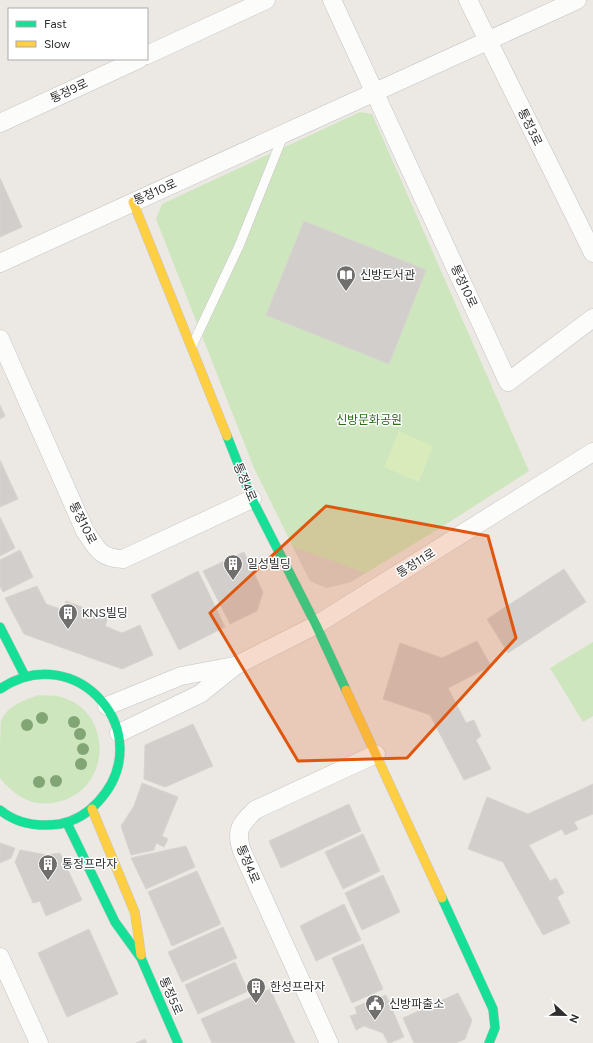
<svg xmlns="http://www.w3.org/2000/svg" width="593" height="1043" font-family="Figtree,'Noto Sans KR',sans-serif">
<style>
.green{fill:#cee6be}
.pitch{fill:#d9eabb}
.plaza{fill:#dad6d2}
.building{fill:#d1cecb;stroke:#d7d4d0}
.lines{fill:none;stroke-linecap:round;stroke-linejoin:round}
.lane-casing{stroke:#c5c4c5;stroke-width:10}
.street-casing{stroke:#c5c4c5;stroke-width:19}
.fast-casing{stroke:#c5c4c5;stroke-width:10}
.slow-casing{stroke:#c5c4c5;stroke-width:10}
.lane{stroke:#fcfcfb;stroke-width:9}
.street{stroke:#fcfcfb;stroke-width:18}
.fast{stroke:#16e098;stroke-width:9}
.slow{stroke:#ffcf43;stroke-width:9}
.tree{fill:#82a575}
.marked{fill:#df570e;fill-opacity:0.2;stroke:#df570e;stroke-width:3;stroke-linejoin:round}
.labels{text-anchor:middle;stroke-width:3;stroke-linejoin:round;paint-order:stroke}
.street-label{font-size:12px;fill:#2e2e2e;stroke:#fff}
.poi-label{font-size:12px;fill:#2e2e2e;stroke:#fff;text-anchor:start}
.park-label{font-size:12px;fill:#2c6e1b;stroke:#fff}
</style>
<rect width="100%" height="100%" fill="#ece8e4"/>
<path class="green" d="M360,112L372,114L529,471L440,528L351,582L327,588L310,581L254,468L156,219L162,204Z
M593,642V716L583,722L550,668Z
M39,695C44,696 51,695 57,696C116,708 113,795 52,803C30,806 14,795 0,778C0,767 0,730 1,721C7,706 24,700 39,695Z"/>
<path class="pitch" d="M399,431L433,446L419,482L384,467Z"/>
<path class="plaza" d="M293,547L305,551L365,573L351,582L327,588L310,581Z"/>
<path class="building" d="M0,178L22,227L0,237Z
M304,221L426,270L389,364L266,315Z
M0,405L5,416L0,419Z
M0,460L18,499L0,507Z
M0,517L15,548L0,556Z
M20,550L33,577L3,592L0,586V560Z
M244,552L263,592L257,611L230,624L203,571Z
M564,569L586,602L508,653L487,619Z
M198,571L225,627L179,650L151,595Z
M37,586L46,604L63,610L66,601L108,617L105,626L122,633L140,625L153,655L122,669L24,634L5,598Z
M477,641L491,666L448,688L466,723L474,720L481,736L476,740L491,769L464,780L430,715L383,699L400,643L442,658Z
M193,724L213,766L165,787L144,779L145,745Z
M142,783L178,797L162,836L168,839L164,847L156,843L154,850L131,855L121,826L134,806Z
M593,784V814L574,822L578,829L565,835L562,829L529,845L550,881L556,878L564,893L557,897L570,923L543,935L503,862L468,849L487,797L528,814Z
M349,804L361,831L281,868L269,841Z
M363,834L380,871L343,889L325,852Z
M0,843L15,848L11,858L0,863Z
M186,846L195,867L146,889L131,858Z
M20,850L47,855L60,853L82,900L46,916L40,901L33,903L15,862Z
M197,871L221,924L172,946L148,892Z
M383,875L400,912L362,930L345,893Z
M344,904L361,940L316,961L300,926Z
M223,927L237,958L182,982L168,952Z
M89,929L118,994L67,1017L38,953Z
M363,944L383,989L352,1003L332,958Z
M235,962L248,991L198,1014L185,985Z
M270,989L295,1043H212L201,1019Z
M458,993L472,1020L465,1039L456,1043H414L403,1018Z
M386,995L404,1037L390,1043H388L383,1033L364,1026L356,1030L350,1016L357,1014L355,1007Z
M145,1039L147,1043H136Z"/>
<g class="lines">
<defs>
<path id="lane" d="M193,344L239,246L283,136"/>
<path id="street" d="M332,0L508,382L593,318
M468,0L593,253
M147,55L266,0
M0,123L139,59
M0,263L577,0
M0,339L85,531C97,549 100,558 123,559L252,499
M107,706L181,676L234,666
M119,733L200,694L235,666L316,625L593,452
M0,957L39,1043
M329,1043L242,851C235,830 240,825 255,810L376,754"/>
<path id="fast" d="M227,436L252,499L316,625L346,690
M0,627L25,676
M0,689C76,637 161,734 98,802C88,813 75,821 60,824C38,827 17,824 0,810
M67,823L115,922L141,958L178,1043
M442,898L493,1009L495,1028L489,1043"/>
<path id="slow" d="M133,202L227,436
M346,690L442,898
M92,809L135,913L141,955"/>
</defs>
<use href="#lane" class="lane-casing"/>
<use href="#street" class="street-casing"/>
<use href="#fast" class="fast-casing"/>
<use href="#slow" class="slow-casing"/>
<use href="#lane" class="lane"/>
<use href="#street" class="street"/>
<use href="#fast" class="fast"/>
<use href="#slow" class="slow"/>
</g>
<g class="tree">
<circle cx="42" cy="718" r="6"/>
<circle cx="74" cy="722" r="6"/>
<circle cx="27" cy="725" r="6"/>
<circle cx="80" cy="734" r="6"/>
<circle cx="83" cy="749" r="6"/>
<circle cx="81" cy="764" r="6"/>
<circle cx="56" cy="781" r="6"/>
<circle cx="39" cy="782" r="6"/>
</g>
<path class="marked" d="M326,506L488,536L516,638L407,758L298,761L210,613Z"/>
<defs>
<symbol id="library-pin" viewBox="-11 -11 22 30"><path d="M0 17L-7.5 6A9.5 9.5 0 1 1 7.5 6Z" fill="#706f6e" stroke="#fff"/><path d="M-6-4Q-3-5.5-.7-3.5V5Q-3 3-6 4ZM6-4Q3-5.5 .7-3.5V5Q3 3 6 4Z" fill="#fff"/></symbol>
<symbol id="building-pin" viewBox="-11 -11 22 30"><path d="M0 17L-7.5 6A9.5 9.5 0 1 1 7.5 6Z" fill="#706f6e" stroke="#fff"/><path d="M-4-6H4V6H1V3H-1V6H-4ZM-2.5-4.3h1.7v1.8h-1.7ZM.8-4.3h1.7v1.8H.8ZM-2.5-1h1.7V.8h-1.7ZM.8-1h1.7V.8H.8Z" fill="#fff"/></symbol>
<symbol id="civic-pin" viewBox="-11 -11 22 30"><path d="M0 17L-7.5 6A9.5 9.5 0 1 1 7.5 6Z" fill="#706f6e" stroke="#fff"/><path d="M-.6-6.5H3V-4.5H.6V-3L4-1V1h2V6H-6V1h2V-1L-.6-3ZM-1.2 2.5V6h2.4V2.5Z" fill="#fff"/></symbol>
</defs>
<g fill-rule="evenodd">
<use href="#library-pin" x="335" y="264" width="22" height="30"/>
<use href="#building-pin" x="222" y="553" width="22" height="30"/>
<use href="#building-pin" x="57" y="602" width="22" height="30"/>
<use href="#building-pin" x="37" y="853" width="22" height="30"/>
<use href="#building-pin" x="245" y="976" width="22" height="30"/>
<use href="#civic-pin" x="364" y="993" width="22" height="30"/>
</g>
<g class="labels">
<g class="street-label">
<text transform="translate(69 91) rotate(-25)" y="4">통정9로</text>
<text transform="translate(530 127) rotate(64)" y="4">통정3로</text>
<text transform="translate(155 192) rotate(-24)" y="4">통정10로</text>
<text transform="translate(464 286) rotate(65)" y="4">통정10로</text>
<text transform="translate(245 482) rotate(67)" y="4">통정4로</text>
<text transform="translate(83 523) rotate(63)" y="4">통정10로</text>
<text transform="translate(416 563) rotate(-32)" y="4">통정11로</text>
<text transform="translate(248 864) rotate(67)" y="4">통정4로</text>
<text transform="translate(171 996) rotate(66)" y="4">통정5로</text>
</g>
<g class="poi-label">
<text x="360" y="279">신방도서관</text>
<text x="247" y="568">일성빌딩</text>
<text x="82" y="617">KNS빌딩</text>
<text x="62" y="868">통정프라자</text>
<text x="270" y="991">한성프라자</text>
<text x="389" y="1008">신방파출소</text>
</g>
<g class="park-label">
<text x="369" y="424">신방문화공원</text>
</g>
</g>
<rect x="8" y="8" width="140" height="52" fill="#ffffff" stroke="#ababab"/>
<rect x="16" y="21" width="20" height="6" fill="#16e098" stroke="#ababab"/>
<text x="44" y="28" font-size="12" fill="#2e2e2e">Fast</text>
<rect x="16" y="41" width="20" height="6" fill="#ffcf43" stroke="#ababab"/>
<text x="44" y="48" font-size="12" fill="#2e2e2e">Slow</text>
<g transform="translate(565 1015) rotate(112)" stroke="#ffffff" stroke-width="3" paint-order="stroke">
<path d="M0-3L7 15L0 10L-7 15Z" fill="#2e2e2e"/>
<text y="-6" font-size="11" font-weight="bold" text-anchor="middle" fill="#2e2e2e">N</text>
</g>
</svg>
